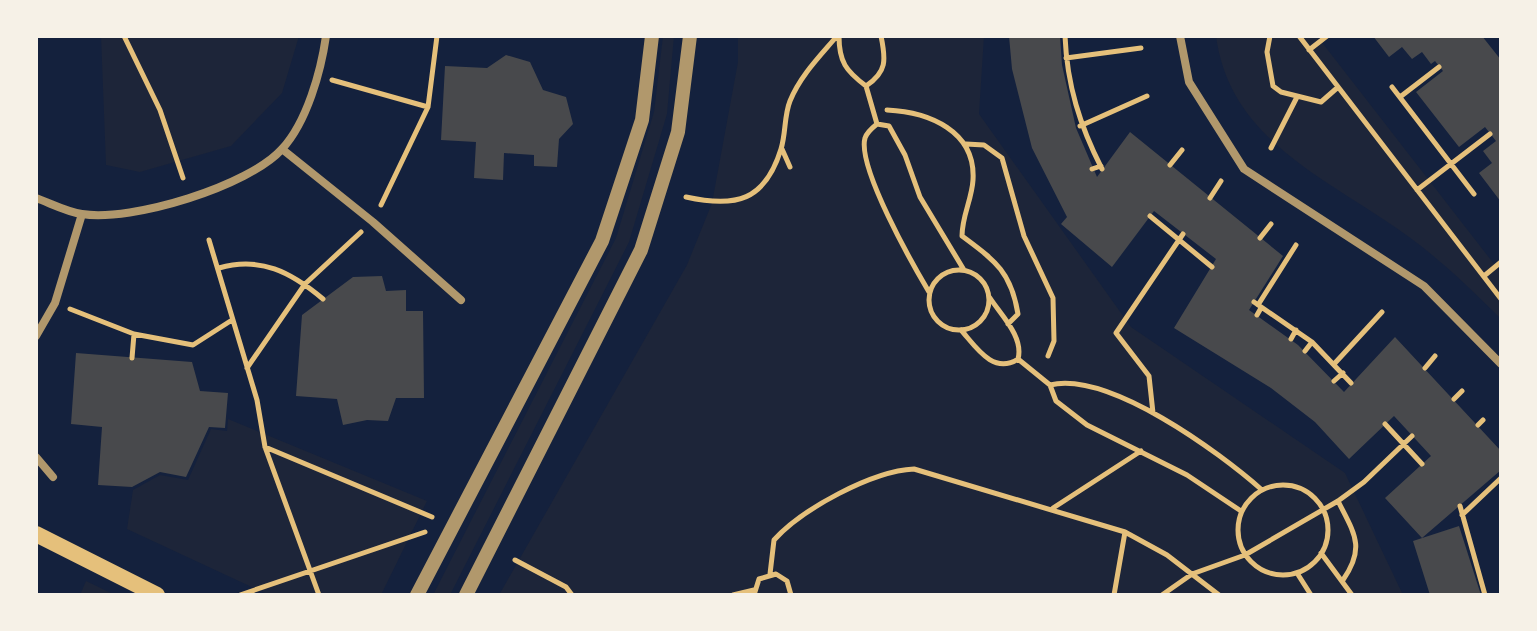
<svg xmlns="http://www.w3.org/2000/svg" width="1537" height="631" font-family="'Alegreya Sans',sans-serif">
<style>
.green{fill:#1d2539}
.building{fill:#48494c}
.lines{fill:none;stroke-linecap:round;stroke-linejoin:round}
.path{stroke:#e5c07b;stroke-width:5}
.minor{stroke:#b1986c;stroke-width:8}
.tertiary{stroke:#b1986c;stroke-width:14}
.secondary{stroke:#e5c07b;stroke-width:16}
</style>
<rect width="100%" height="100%" fill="#14213d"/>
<path class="green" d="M101,36H299L282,93L231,146L140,172L106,165Z
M663,36H674L667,114L629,242L450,595H433L616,238L654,112Z
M738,36H984L979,114L1131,327L1345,473L1403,595H499L687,265L712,203L738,62Z
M1216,36H1317L1501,273V319C1472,290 1443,262 1409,237C1332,180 1230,143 1216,36Z
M228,419L427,501L381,595H269L127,529L133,490L160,475L188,480L211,429L227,431Z
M86,581L115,595H80Z"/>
<path class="building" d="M1009,36H1060L1062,65L1076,128L1097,177L1130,132L1283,256L1249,310L1298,345L1344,392L1395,337L1501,451V470L1422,538L1385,498L1431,456L1394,416L1349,459L1315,422L1271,388L1174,328L1216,259L1154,211L1112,267L1061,224L1067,217L1032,148L1012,69Z
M1373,36H1482L1501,60V202L1479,173L1492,163L1483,151L1496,141L1485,127L1459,147L1416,92L1443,71L1435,61L1431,64L1422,52L1412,59L1402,47L1389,57Z
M506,55L530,62L543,90L566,97L573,124L559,139L557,167L534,166V155L504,153L503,180L474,178L476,142L441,140L445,66L487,68Z
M382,276L386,291L406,290V311H423L424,398H396L388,421L367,420L343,425L337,399L296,396L302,315L353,277Z
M76,353L192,362L200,391L228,393L225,428L209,427L186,477L160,472L132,487L98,485L102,427L71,424Z
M1459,526L1481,595H1430L1413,541Z"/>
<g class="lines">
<path class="path" d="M124,36L160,110L183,178
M839,36C839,62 846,71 866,86C887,72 886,60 881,36
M1065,36C1067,85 1080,126 1102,169
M1270,36L1267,52L1273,86L1281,92L1321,102L1337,88
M1299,36L1501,299
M1309,50L1327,36
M1066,58L1141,48
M332,80L428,107
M866,86L877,124L889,126L905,155L920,197L964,270
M1392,87L1474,194
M1400,97L1439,67
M887,110C929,112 976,131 973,180C972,199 962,216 962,236C994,260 1011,271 1018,314L1008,324
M877,124C872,128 867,132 865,138C857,167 913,265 929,292
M1080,126L1147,96
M966,144L984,145L1002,158L1024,236L1053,298L1054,341L1048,356
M1271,148L1297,97
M782,149L790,167
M1170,165L1182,150
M1092,169L1101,166
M1417,190L1490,134
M686,197C736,208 765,201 781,149C786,133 784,116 790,101C800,76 820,56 837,36
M1210,198L1221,181
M381,205L428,107L437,36
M1150,216L1212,267
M1260,238L1271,224
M209,240L257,400L265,447L319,595
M219,268C260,256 291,272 323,299
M929 300a30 30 0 1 1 60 0a30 30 0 1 1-60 0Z
M1484,276L1501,262
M1254,302L1312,342L1351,383
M1258,305L1296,245
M70,309L134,334
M1257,315L1261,308
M961,330C976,347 993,375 1018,359C1024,337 1001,315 990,298
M1291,339L1296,330
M1305,351L1312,342
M132,358L134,334L193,345L232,320
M1018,359L1050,385L1056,401L1087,425L1187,475L1241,511
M1335,363L1382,312
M247,368L305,284L361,232
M1425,368L1435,356
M1334,381L1343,373
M1050,385C1109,371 1219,452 1262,490
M1454,399L1462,391
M1153,413L1149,376L1116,333L1183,234
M1385,424L1422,464
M1478,425L1483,420
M265,447L432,517
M1238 530a45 45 0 1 1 90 0a45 45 0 1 1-90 0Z
M1338,501C1354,533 1366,547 1343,580
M1460,506L1485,595
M1053,508L1141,451
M1462,515L1501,478
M1321,553L1352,595
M515,560L566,587L572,595
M1297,573L1311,595
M770,574L774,540C802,509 872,471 914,469L1125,532L1167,555L1219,595
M240,595L425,532
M733,595L754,590
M754,595L759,579L776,574L787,581L791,595
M1114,595L1125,532
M1162,595L1192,574L1245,555L1338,501L1364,482L1412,436"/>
<path class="minor" d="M1180,36L1189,82L1244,169L1424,286L1501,364
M282,149L373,222L461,300
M36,198C50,203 67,212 82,214C132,222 249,186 282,149C307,122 321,71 326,36
M36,336L55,303L82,214
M36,457L53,477"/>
<path class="tertiary" d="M417,595L602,241L642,120L652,36
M466,595L641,250L678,132L690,36"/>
<path class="secondary" d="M36,534L157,595"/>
</g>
<rect width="1537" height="631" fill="none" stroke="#f6f1e7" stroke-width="76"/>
</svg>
